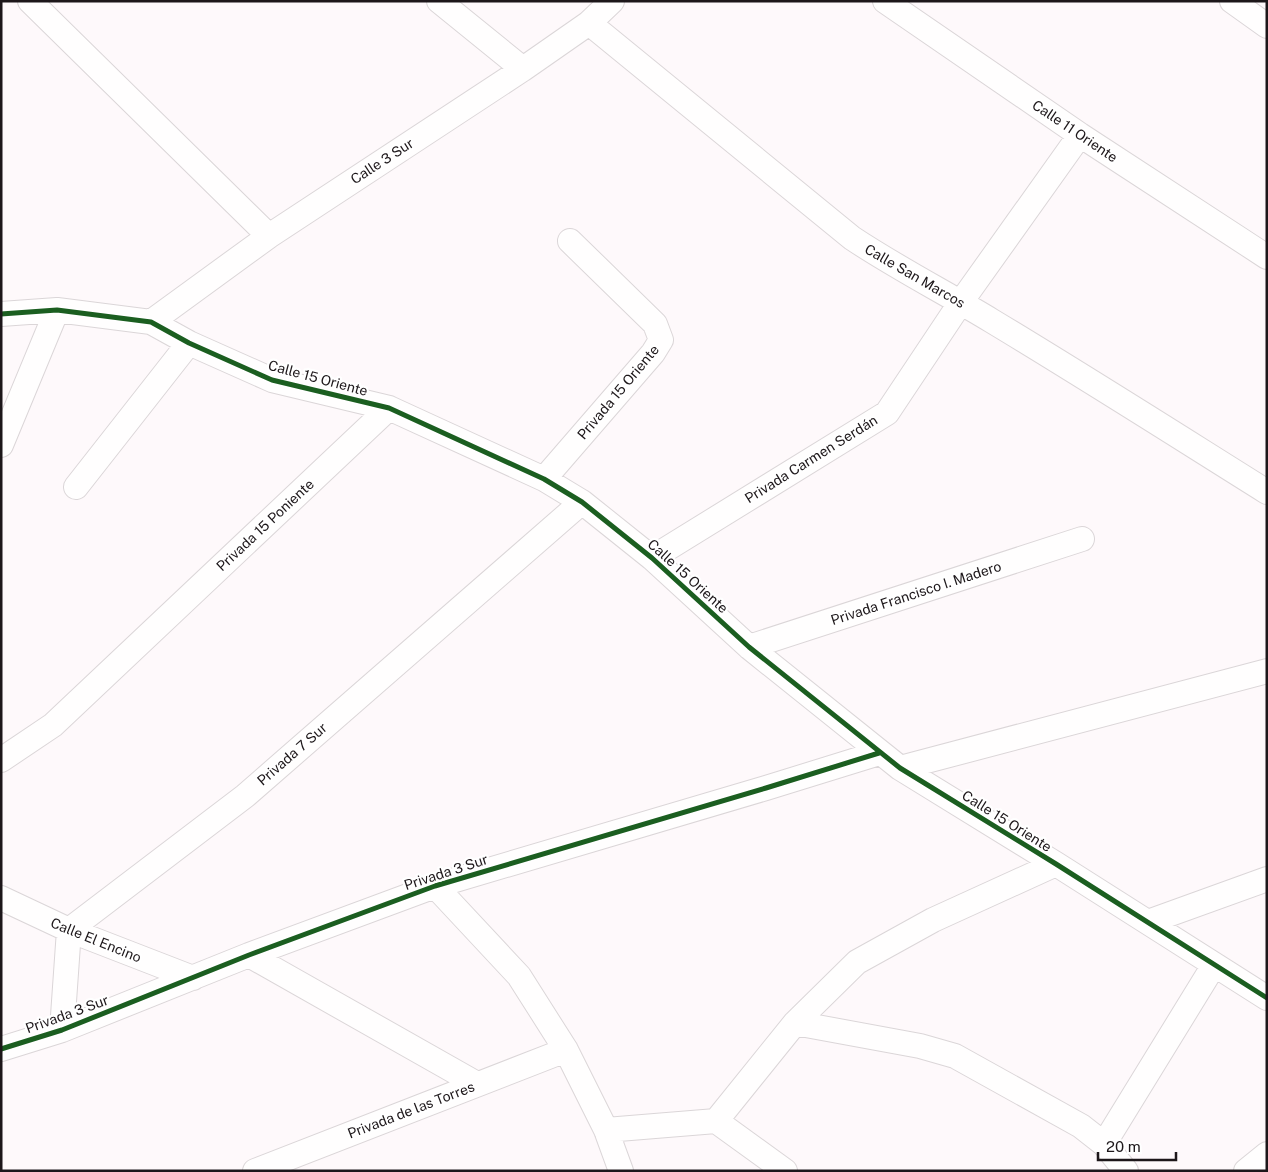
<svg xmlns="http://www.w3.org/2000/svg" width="1268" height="1172" font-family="'Public Sans',sans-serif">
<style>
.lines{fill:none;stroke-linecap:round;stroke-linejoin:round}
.street-casing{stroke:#dbd6d8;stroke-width:26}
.street{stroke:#fffefe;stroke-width:24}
.cycleway-casing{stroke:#fff;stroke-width:8}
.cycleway{stroke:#1b5e20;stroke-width:5}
.labels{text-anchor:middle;stroke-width:4.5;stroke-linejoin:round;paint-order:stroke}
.street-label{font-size:14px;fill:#1d171a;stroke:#fff}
</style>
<rect width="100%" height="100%" fill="#fef9fb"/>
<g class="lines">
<defs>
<path id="street" d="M30,1L269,236
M439,1L523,69
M885,1L1080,135L1267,257
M1232,1L1267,26
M589,23L852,238C897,268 946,293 992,321C1085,377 1176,435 1267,492
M1,314L57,310L151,322L189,343L272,380L389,408L544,479L582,502L652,558L749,647L900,768L1056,864L1267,998
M151,322L269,236L523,69L589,23L612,1
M1,445L57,310
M544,479L653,353L661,340L655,324L570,241
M76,487L189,343
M652,558L887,413L961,302L1080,135
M749,647L1082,539
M1,760L53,725L389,408
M900,768L1267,671
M435,886L519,976L566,1050L606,1130L621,1171
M1,898L69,930L193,978
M1148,922L1267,879
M249,955L477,1084
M795,1023L920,1046L955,1056L1081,1126L1104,1144L1126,1171
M62,1030L69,930L245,796L582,502
M1,1049L62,1030L249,955L435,886L766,788L879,753
M716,1121L785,1171
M606,1130L716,1121L795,1023L857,962L933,920L1056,864
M1104,1144L1214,965
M255,1171L566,1050
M1246,1171L1267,1154"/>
</defs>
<use href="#street" class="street-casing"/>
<use href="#street" class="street"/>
<defs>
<path id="cycleway" d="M1,314L57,310L151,322L189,343L272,380L389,408L544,479L582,502L652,558L749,647L900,768L1056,864L1267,998
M1,1049L62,1030L249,955L435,886L766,788L879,753"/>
</defs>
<use href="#cycleway" class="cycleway-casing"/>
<use href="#cycleway" class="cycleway"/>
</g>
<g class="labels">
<g class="street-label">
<text transform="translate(1075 131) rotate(34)" y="5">Calle 11 Oriente</text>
<text transform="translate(382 161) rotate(-33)" y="5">Calle 3 Sur</text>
<text transform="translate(915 276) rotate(30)" y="5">Calle San Marcos</text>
<text transform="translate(318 378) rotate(15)" y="5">Calle 15 Oriente</text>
<text transform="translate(618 392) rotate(-50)" y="5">Privada 15 Oriente</text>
<text transform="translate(811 459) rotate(-32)" y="5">Privada Carmen Serdán</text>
<text transform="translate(265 525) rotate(-43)" y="5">Privada 15 Poniente</text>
<text transform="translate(688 576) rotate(42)" y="5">Calle 15 Oriente</text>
<text transform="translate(916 593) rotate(-18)" y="5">Privada Francisco I. Madero</text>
<text transform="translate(292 754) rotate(-41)" y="5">Privada 7 Sur</text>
<text transform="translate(1007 821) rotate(32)" y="5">Calle 15 Oriente</text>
<text transform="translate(446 872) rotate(-18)" y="5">Privada 3 Sur</text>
<text transform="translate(96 940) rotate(22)" y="5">Calle El Encino</text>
<text transform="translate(67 1014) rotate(-20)" y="5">Privada 3 Sur</text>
<text transform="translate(411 1110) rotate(-21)" y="5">Privada de las Torres</text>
</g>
</g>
<rect width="1268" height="1172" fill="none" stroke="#1d171a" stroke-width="5"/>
<path d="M1098 1152v8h78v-8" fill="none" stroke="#1d171a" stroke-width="2.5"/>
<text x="1106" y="1152" font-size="15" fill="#1d171a" stroke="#ffffff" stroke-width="4" paint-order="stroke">20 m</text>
</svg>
